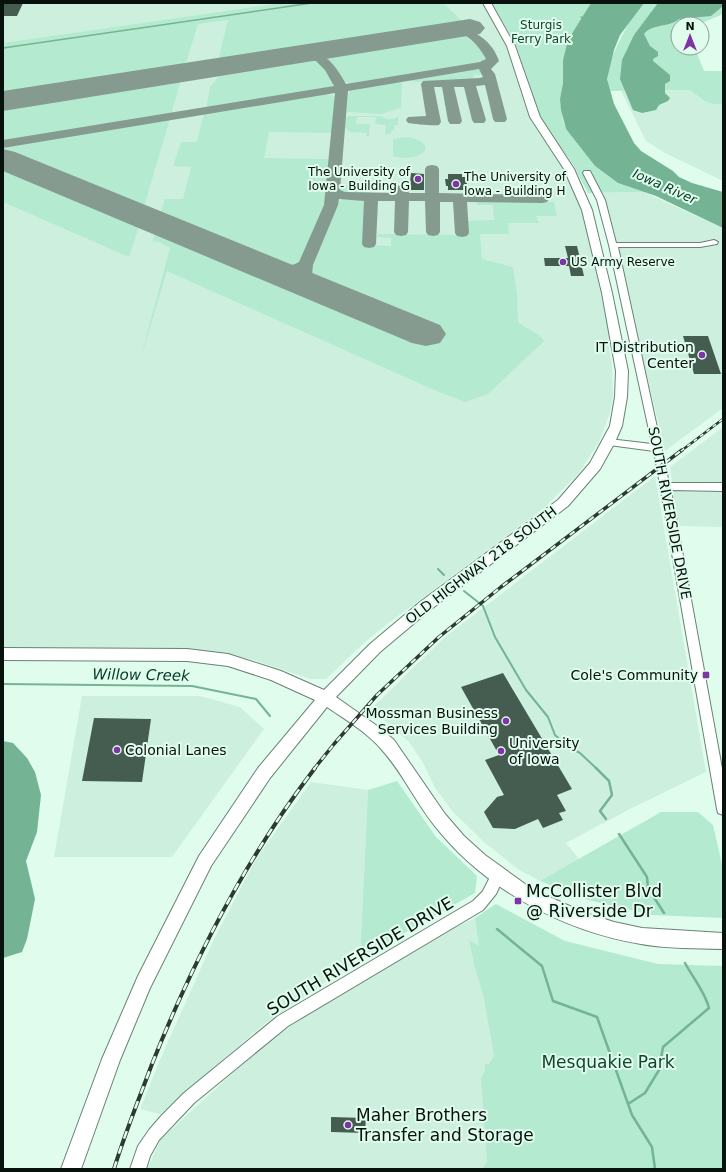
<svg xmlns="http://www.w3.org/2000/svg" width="726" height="1172" font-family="'DejaVu Sans',sans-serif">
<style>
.built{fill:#cdf0de}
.green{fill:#b4eacf}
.water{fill:#74b394}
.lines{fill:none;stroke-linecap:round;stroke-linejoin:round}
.stream-far2{stroke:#74b394;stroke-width:1.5}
.stream-far1{stroke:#74b394;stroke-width:2}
.stream{stroke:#74b394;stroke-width:2.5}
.taxiway{fill:#869b90;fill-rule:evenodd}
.runway{fill:#869b90;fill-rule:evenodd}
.building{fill:#455d51}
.minor-casing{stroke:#698275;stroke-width:2}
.major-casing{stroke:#698275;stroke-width:2}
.minor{fill:#fff;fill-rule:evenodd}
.major{fill:#fff;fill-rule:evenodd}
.rail-far2-casing{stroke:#2d3a33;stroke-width:2.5}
.rail-far1-casing{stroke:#2d3a33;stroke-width:3.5}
.rail-casing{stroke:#2d3a33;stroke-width:4}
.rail-far2{stroke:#e0fced;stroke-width:1.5;stroke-dasharray:4;stroke-linecap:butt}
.rail-far1{stroke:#e0fced;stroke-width:2;stroke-dasharray:6;stroke-linecap:butt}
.rail{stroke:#e0fced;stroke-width:2.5;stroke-dasharray:8;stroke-linecap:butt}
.poi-dot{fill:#7f33a4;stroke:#e0fced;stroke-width:1.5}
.labels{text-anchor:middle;stroke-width:4;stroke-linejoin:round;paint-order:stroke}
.far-park-label{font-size:12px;fill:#114430;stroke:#e0fced}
.far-poi-label{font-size:12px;fill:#08120d;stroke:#e0fced;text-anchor:start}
.far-water-label{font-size:13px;font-style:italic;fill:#023925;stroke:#e0fced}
.poi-label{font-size:14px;fill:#08120d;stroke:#e0fced;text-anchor:end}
.street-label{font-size:14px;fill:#08120d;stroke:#e0fced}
.water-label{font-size:15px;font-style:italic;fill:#023925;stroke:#e0fced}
.near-poi-label{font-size:17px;fill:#08120d;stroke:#e0fced;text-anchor:start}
.near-street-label{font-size:17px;fill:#08120d;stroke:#e0fced}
.near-park-label{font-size:17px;fill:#114430;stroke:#e0fced}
</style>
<rect width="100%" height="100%" fill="#e0fced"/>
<path class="built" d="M3,3H482L506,46L524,103L534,125L570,179L580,203L586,225L610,336L608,341L612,365L613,396L610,413L599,442L579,473L544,508L386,625L365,642L326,679H310L257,661L229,655L191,650L3,649Z
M691,90L706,102L713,104H723V181L665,153L646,141L621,91Z
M644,192L723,228V408L665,451L603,193Z
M723,427V527L678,526L670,467Z
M655,476L706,772L628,810L566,843L579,859L540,881L519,870L485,843L453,812L435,788L422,761L409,742L371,709L445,637Z
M82,696H200L240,707L264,729L172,857H54Z
M311,782L368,790L360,958L263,1025L160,1114L140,1109L159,1062L213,941L256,859Z
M475,918L500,1064H485L496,1169H147L161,1139L249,1058L279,1034L322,1004L446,932Z"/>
<path class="green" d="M282,3H443L463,22L224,59L219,57L228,20L198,24L187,60L182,65L171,68L3,95V43Z
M492,3H591L569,40L563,60V83L560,99L563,121L566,129L595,166L618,183L644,192L588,193L572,163L552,136L539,114L515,43Z
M640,3H723V14L700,24H678V48H695L704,71H723V104H713L706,102L690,90L609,91C609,87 607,82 607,78C608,58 630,21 640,3Z
M468,36C474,39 488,53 487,61L473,65L351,84C339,81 333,69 327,60L328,58Z
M316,59L319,60L334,83L332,86L316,91L206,109L210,87L219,76Z
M471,69L481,70L486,75H473L474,81L415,82L409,80Z
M181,80L171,115L3,142V107Z
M395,82L402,83L401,108L381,114L346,112L349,91Z
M326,94L332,95L336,98L333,133L269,132L264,158L330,159L325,207L300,262L293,267L283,268L159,217L165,199H183L191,167L173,166L181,142H197L204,113Z
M349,116H380L387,119H394L398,116V125H394V130L399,131L392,130L391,134H385L386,125L375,124L376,117H357L356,124H370L369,136H366V133L350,132L345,127L346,117Z
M170,119L143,210L5,154L3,151L6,147L21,143Z
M405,137C413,138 422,139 426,147L424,152C415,159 403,159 393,156V139Z
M3,166L140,223L129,257L3,202Z
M347,185H362L368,187L371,190V193L349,194L340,190V186Z
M346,198H361L365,202L363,245L391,246V238L378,237V234L467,235L466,221L494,220L493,205H477V201L554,202L557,216H536L539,223H508L509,234H480L482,259L513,267L518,300L517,302L518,322C526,329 539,332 544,341L488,394L465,402L432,389L167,271L139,364L170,248L159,242L153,241L156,229L430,342L441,332L315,280C310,275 310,272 312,265L337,204L341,200Z
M397,781L436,837L477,876L475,893L360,958L368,790Z
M661,812H698L713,825L723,869V918L652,915L584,899L540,881Z
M496,904L565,941L658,964L723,966V1169H482L487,1162L481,1078L485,1071V1064H489L494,1056L484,998L475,968L469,940L479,946L475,918Z"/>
<path class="water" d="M591,3H644L620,35L614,50L607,79L614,104L634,143L641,151L673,171L679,177L692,183L723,192V228L656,196L618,183L595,166L566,129L561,110L560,99L563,83V60L568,40Z
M658,3H723V6L711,16L679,19C669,28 653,23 644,34L650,46L658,52V56L653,59V61L670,75V81L665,84V93L670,98L668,101L659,105L656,110L642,113L633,110L620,79L622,60L634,35Z
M3,741L13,743L27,758L35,772L41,795L37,832L26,861L35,899L27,939L22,952L3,958Z"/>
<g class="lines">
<path class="stream-far2" d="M581,17L583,18
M3,48L312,3"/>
<path class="stream-far1" d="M438,569L444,575
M464,591L483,606L495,637L526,690L548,717L555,735L567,746L580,753L597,769
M3,684L192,686L256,699L270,716"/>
<path class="stream" d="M596,768L609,781L612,795L600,811L606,819
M619,834L647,877L648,888L664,913
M497,929L542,966L553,1001L597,1017L632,1115L652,1147L655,1169
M628,1104L645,1093L659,1070L663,1047L709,1008C705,992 693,978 685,963"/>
<path class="taxiway" d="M456,28C475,29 493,42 499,61L491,69L495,74L507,119L505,122H495L493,119L485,85L476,86L486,120L484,123H474L472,120L464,87H454L462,121L460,124H450L448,121L442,87H434L441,122L439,125C434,126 414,124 408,123L406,120L408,117L426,116L421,84L423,81L480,78L483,77L479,69L348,91L340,190L345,192L395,193L397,186L402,185L407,186L409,193H425V169L427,166L432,165L437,166L439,169V193L542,195L547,196L549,199L547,202L542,203L467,202L469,233L467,236L462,237L457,236L455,233L453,202H440V232L438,235L433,236L428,235L426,232L425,201H409L408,232L406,235L401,236L396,235L394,232L395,201H378L376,244L374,247L369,248L364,247L362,244L364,201L339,199L338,205L313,265L312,275L320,284L369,304L371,307L369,310L363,312L357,310C339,303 303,294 297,274C272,279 249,266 227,256L224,253L227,250L232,248C254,254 276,275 299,262L324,205L335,93L3,148V140L334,86L325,70L316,61L294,58L292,55L294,52C321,46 334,62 346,84L480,62L486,59C482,51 473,39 464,35C458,34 452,35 447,33L445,31L447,29Z
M3,155L39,168L41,171L39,174L34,175L3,164Z"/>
<path class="runway" d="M470,19L480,22L485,28L480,34L3,111V91Z
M3,149L15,152L440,325L446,334L440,343L426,346L412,343L3,171Z"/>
</g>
<path class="building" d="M3,3H23L17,16H3Z
M411,173L424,174V190H409Z
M448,174H462V177H467V190H448V186H446L445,179H448Z
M565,246H577L584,276H571L569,266H545L544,258H568Z
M683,336H708L721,374H694Z
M503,673L572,789L557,795L566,811L559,813L563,820L543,828L538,819L515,829L493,828L484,812L497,797L504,795L485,760L499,755L461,687Z
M94,718L151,719L142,782L82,781Z
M331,1117L366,1118L365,1133L331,1132Z"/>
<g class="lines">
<defs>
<path id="minor" d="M584,171H590L605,200L616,243H700L714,240L718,242L717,244L700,247H618L669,483H723V491L671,490L723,774V815L718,813L717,809L654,451L609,445L604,442L609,439L652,444L609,245L597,200L583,173Z
M498,869L503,871L505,875L496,894L483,910L288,1026L194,1103L159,1140L150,1156L146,1169H130L138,1146L149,1130L162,1115L184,1093L278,1016L473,901L483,891L493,871Z"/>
<path id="major" d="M483,3H491L515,46L540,117L574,169L592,210L612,293L628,371L627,397L622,426L615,442L600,469L568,506L430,610L380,652L336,697L380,728L394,740L445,814L464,836L485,855L532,889L583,912L614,922L642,928L723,933V949C696,948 668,949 641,944C562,931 483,888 434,825C415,801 402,772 382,750C368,733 346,720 327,707L270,778L211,866L150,988L120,1060L81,1169H61L102,1059L138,976L199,856L258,768L315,700L271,680L228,666L187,661L3,660V648L187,649L228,654L281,671L324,690L370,644L420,602L558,500L590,463L610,426L615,397L616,371L602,293L582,210L564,169L530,117L507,46Z"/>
</defs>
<use href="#minor" class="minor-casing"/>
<use href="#major" class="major-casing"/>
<use href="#minor" class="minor"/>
<use href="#major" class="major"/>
<defs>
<path id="rail-far2" d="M681,451L723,419"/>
<path id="rail-far1" d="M314,769L334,744L377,695L439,637L501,587L682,450"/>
<path id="rail" d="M114,1169C125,1133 139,1099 152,1064C194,959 246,858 315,768"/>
</defs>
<use href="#rail-far2" class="rail-far2-casing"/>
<use href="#rail-far1" class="rail-far1-casing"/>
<use href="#rail" class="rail-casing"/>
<use href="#rail-far2" class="rail-far2"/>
<use href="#rail-far1" class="rail-far1"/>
<use href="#rail" class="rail"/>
</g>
<g class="poi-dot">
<circle cx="418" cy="179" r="4"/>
<circle cx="456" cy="184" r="4"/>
<circle cx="563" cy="262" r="4"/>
<circle cx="702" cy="355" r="4"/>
<rect x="702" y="671" width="8" height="8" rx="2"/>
<circle cx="506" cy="721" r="4"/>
<circle cx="117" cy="750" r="4"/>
<circle cx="501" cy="751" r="4"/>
<rect x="514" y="897" width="8" height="8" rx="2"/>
<circle cx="348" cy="1125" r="4"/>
</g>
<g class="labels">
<g class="far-park-label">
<text x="541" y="29">Sturgis<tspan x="541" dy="14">Ferry Park</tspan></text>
</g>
<g class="far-poi-label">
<text x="410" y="176" text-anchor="end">The University of<tspan x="410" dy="14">Iowa - Building G</tspan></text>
<text x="464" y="181">The University of<tspan x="464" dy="14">Iowa - Building H</tspan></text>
<text x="571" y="266">US Army Reserve</text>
</g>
<g class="far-water-label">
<text transform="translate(665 186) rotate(24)" y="5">Iowa River</text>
</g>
<g class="poi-label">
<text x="694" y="352">IT Distribution<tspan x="694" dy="16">Center</tspan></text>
<text x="698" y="680">Cole's Community</text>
<text x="498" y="718">Mossman Business<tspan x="498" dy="16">Services Building</tspan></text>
<text x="509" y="748" text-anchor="start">University<tspan x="509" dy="16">of Iowa</tspan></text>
<text x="125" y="755" text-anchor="start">Colonial Lanes</text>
</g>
<g class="street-label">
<text transform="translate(670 513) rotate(79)" y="5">SOUTH RIVERSIDE DRIVE</text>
<text transform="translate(481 565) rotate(-37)" y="5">OLD HIGHWAY 218 SOUTH</text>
</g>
<g class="water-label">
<text transform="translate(141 675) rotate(1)" y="5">Willow Creek</text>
</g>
<g class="near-poi-label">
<text x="526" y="897">McCollister Blvd<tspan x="526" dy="20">@ Riverside Dr</tspan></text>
<text x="356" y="1121">Maher Brothers<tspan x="356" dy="20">Transfer and Storage</tspan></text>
</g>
<g class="near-street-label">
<text transform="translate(360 956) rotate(-31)" y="6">SOUTH RIVERSIDE DRIVE</text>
</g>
<g class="near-park-label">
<text x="608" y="1068">Mesquakie Park</text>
</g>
</g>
<rect width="726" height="1172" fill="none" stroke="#08120d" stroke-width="8"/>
<g transform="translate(690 36)"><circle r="19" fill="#e0fced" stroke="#8a9e93"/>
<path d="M0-3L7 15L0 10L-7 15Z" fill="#7f33a4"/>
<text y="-6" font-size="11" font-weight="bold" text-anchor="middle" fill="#08120d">N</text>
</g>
</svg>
